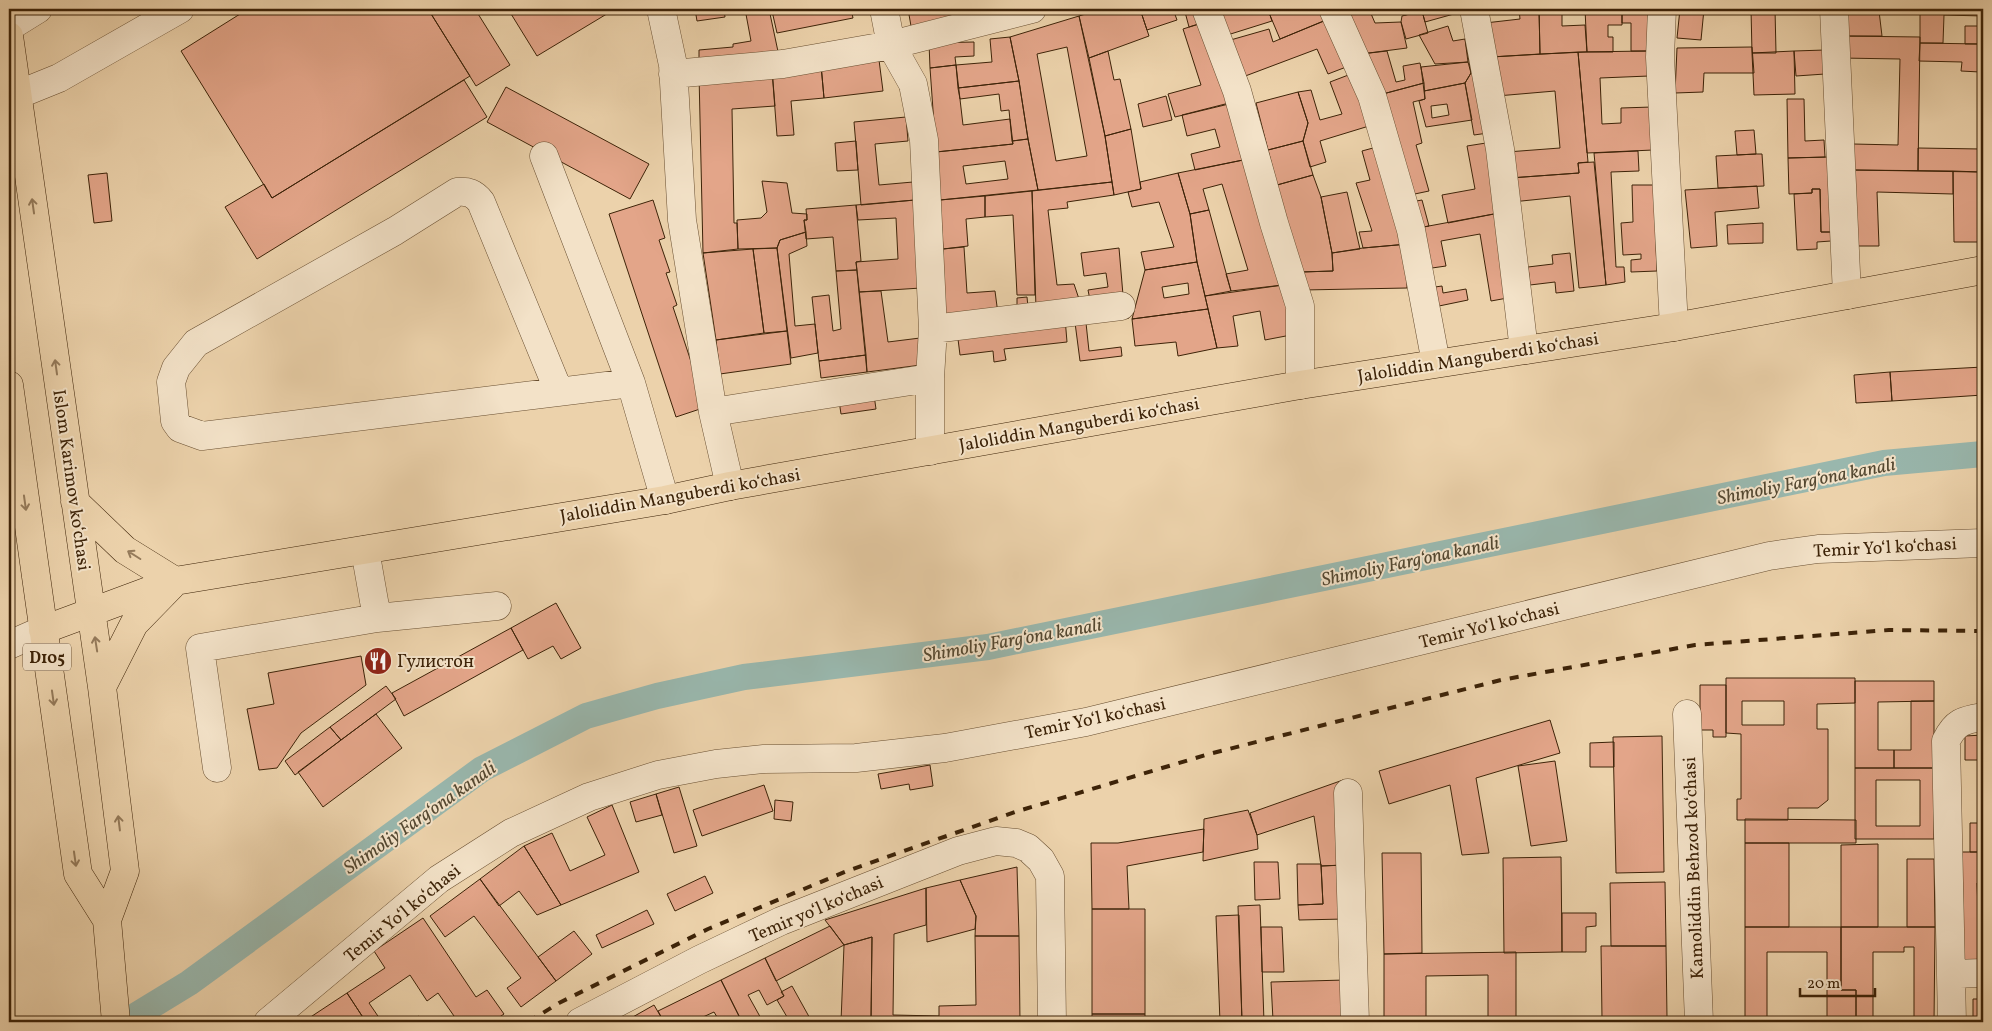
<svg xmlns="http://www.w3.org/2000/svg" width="1992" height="1031" font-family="Vollkorn,serif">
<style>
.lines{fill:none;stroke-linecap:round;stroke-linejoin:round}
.canal{stroke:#99b7ad;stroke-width:26}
.building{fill:#e3a589;stroke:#3d2308;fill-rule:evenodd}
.minor-casing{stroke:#694f31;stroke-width:29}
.major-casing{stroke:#3d2308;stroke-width:29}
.minor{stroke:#f3e2c8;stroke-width:28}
.major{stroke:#ecd2ab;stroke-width:28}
.rail{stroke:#3d2308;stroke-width:4;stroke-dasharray:9 9;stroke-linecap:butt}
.oneway{stroke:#947a5a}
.labels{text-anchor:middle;stroke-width:4;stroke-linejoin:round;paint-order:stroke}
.shield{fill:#f3e2c8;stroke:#745c42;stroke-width:1}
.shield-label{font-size:16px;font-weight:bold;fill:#3d2308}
.street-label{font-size:18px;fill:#3d2308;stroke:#f3e2c8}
.poi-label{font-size:18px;fill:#3d2308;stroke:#f3e2c8;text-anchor:start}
.water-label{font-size:19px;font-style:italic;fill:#544831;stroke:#f3e2c8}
</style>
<rect width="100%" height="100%" fill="#ecd2ab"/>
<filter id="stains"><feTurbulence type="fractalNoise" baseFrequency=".004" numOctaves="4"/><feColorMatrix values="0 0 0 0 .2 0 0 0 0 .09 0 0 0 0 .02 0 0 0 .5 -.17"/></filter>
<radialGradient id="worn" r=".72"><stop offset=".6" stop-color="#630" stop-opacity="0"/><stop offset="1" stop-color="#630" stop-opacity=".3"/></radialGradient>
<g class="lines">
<path class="canal" d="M125,1022L189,983L482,769L586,716L657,696L744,677L988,647L1884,463L1983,454"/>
</g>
<path class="building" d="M248,9H428L470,76L272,198L181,51Z
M428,9H475L510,65L476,86Z
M508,9H615L537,56Z
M695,9H724L725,17L697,21Z
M745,9H769L780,61L699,68V50L733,47V44L751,41Z
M785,9H851L853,18L777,33L772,11Z
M908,9H969L970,16L911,26Z
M1102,9H1140L1149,36L1089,58L1079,16Z
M1140,9H1173L1177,20L1147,30Z
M1196,9L1202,23L1189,27L1185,12Z
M1210,9H1268L1272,21L1221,37Z
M1280,9H1324L1329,19L1280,39L1269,13Z
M1341,9H1369L1375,23L1401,22L1407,48L1361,54Z
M1407,9H1460L1461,12L1425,22L1422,11L1405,15Z
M1519,9H1539L1540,54L1491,57L1485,23L1520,19Z
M1539,9H1562V26L1585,25L1587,52L1540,54Z
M1585,9H1622V25H1608V37H1613V52H1587Z
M1622,9H1648V51H1631V23H1622Z
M1680,9H1704L1701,40L1677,38Z
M1751,9H1775L1776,53H1752Z
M1920,9H1983V16L1944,15L1943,43H1920Z
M1422,11L1428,33L1406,39L1401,22L1402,16Z
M1841,11H1879L1882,36H1841Z
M1079,16L1105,136L1112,182L1038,190L1028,139L1019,81L1010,37ZM1067,47L1087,156L1056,161L1037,54Z
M1333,17L1354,64L1328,74L1317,49L1240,78L1227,41L1269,29L1273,42Z
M1205,22L1233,103L1175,117L1168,94L1201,85L1183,29Z
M1448,26L1453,41L1465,39L1468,62L1435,64L1419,35Z
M1965,26H1981L1980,44H1965Z
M1841,36L1920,37L1918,171L1853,170V144L1898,145L1900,59L1841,58Z
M1010,37L1019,81L958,88L956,65L992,62L990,39Z
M1469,38L1479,72L1471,73L1465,39Z
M974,42V56L955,57L956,65L930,68L929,43Z
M1920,43L1980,44V72L1961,71L1962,62L1919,61Z
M1752,47L1754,73H1704L1703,92L1675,93L1677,48Z
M1825,50V74L1796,76L1794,51Z
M1108,51L1114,80L1120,79L1131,129L1105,136L1089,58Z
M1387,51L1396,82L1405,80L1403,66L1420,63L1424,83L1379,95L1361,54Z
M1648,51L1649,76L1600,78L1602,124L1621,123V108L1652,107L1653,150L1587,153L1578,52Z
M1794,51L1795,94L1754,95L1752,53Z
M1578,52L1588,162L1578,163L1579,173L1510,178L1507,152L1560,148L1555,91L1497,96L1491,57Z
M879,60L883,91L824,98L821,65Z
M1468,62L1471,73L1465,83L1424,91L1421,67Z
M821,65L824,98L791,101L794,135L777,136L772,70Z
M956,65L963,125L1010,119L1013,144L936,152L930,68Z
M772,70L775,106L732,109L734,223H737L738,249L703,253L699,74Z
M1479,72L1488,133L1474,135L1465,83L1471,73Z
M1351,74L1369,126L1320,141L1326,162L1310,167L1303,141L1308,123L1298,92L1311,90L1320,120L1342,114L1330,82Z
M464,80L487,117L257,259L225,207L264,184L272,198Z
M1019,81L1028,139L1012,141L1009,110L1001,111L999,94L960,99L958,88Z
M1424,83L1425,99L1413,102L1422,143L1416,145L1429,191L1410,195L1379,95Z
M1465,83L1472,120L1426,127L1419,101L1425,99L1424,91ZM1447,104L1449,115L1432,118L1431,106Z
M506,87L649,164L630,199L487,122Z
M1298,92L1308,123L1303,141L1268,150L1256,103Z
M1166,96L1172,120L1143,127L1138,104Z
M1787,99H1804L1805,141L1824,140L1825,157L1788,158Z
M1237,101L1248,159L1195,170L1191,154L1220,147L1215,129L1187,136L1182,115Z
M906,117L908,141L875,144L879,185L913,182L915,200L861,205L854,122Z
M1131,129L1141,189L1114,195L1105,136Z
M1754,130L1756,154L1737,155L1735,131Z
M1028,139L1038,190L940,200L936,152L1013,144L1012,141ZM1005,161L1008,179L966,184L963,166Z
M856,141L858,170L837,171L835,143Z
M1303,141L1313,175L1277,185L1268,150Z
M1486,143L1499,213L1448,223L1442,195L1475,189L1467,146Z
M1373,148L1383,176L1408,244L1363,248L1359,232L1372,231L1356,183L1370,180L1362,151Z
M1918,148L1981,149L1980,172L1918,171Z
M1638,151L1639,171L1611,172L1616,267H1624L1625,282L1606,285L1594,153Z
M1756,154H1762L1764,186L1718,188L1716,156Z
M1831,157V232H1821L1820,189H1812V193L1789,194L1788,158Z
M1248,159L1283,285L1231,291L1226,274L1248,270L1222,184L1203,189L1209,210L1190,214L1178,173Z
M1594,162L1606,285L1579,288L1570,196L1512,202L1510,178L1579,173L1578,163Z
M1853,170L1953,171V194L1877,192L1879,246H1856Z
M1953,171L1980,172L1982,242H1954Z
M107,173L112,221L94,223L88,175Z
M1178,173L1190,214L1197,262L1145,270L1141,252L1174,247L1159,202L1132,207L1128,192L1141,189L1140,182Z
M1313,175L1321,197L1332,253L1333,271L1301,272L1277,185Z
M762,181L787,183L792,213L807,214V220H804L806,232L780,240L777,248L738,249L737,220L761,218L767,212Z
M1112,182L1114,195L1067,202L1068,208L1048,210L1057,285L1074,284L1080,302L1036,308L1032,191Z
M1632,185H1654L1657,271L1631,272V260L1641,259V254L1623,255L1621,223L1633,222Z
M1757,186L1759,208L1715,212L1717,246L1691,248L1685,190Z
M1812,189H1820L1821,232H1831V241L1817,242V249L1797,250L1794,194L1812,193Z
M1032,191L1035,295H1017L1013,215L985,217V196Z
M1347,192L1360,249L1332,253L1321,197Z
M985,196V217L966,219L968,246L943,249L940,200Z
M653,200L665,238L659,240L670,272L666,273L677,305L673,307L706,407L676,417L609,214Z
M915,200L921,288L859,292L856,262L898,259L896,218L858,220L856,205Z
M1422,200L1429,226L1418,228L1411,202Z
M856,205L861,261L856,262L857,270L836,271L833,237L806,239L804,220H807L806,209Z
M1209,210L1231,291L1205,296L1197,262L1190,214Z
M1499,213L1513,297L1491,301L1480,234L1441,241L1446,266L1425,269L1418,228Z
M1763,223V243L1728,244L1727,225Z
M806,232L807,246L789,254L795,326L815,324L818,353L791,358L777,248L780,240Z
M1408,244L1407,288L1303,290L1301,272L1333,271L1332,253L1363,248Z
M964,247L967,293L995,291L998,314L945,320L943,249Z
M777,248L787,331L764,333L753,249Z
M1119,248L1123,295L1090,300L1088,290L1108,287L1106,273L1084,276L1081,253Z
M753,249L764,333L716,340L703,253Z
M1570,253L1574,291L1556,293L1555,282L1530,285L1528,267L1553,264L1552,255Z
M1197,262L1208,309L1132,319L1145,270ZM1188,283L1189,294L1164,298L1162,287Z
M857,270L866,355L819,361L812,297L829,295L833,331L841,329L836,271Z
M1283,285L1291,335L1265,340L1260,311L1233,316L1238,346L1217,348L1205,296Z
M1442,286L1443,293L1466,289L1468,300L1439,306L1435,287Z
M881,291L888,342L920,338L921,365L867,372L859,292Z
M1027,297L1028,307H1017V298Z
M1127,308L1129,318L1086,323L1089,351L1121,347L1122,356L1080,361L1074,315Z
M1208,309L1217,348L1178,356L1176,342L1135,346L1132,319Z
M1065,318L1067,342L1004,349L1006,360L994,362L993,351L960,355L957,331Z
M787,331L791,364L720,374L716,340Z
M866,355L867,372L821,378L819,361Z
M1983,367V395L1892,401L1890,372Z
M1890,372L1892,401L1856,403L1854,375Z
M873,388L876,409L841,414L838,394Z
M556,603L581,648L561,659L553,646L528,659L511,628Z
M511,628L523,650L404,716L392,693Z
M361,656L366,685L301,733L277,768L259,770L247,709L274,704L268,673Z
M1726,678H1855V703L1817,704V729H1828V800L1818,808H1788V820H1737V799H1741V734L1726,733ZM1742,701H1784V725H1742Z
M1855,681H1934V701L1878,702V750H1894V768H1855Z
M1700,685H1726V737H1713V730H1700Z
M386,686L396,699L341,740L330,727Z
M1911,701H1934V768H1894V750H1911Z
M376,714L402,748L323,807L298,772Z
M1550,720L1560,753L1476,778L1489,853L1462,855L1450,785L1389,804L1379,771Z
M330,727L341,740L295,775L285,761Z
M1983,735V760H1965V736Z
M1662,736L1664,872L1616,873L1613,737Z
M1614,742V767H1590V743Z
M1555,761L1567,841L1531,846L1518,766Z
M930,765L933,786L910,790L909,784L881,789L878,774Z
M1855,768H1934V839H1855ZM1876,780H1920V826H1876Z
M1343,780L1346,865L1321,866L1314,816L1257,835L1250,813Z
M764,785L773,811L702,836L693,810Z
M679,787L697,846L674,853L656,794Z
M656,794L662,815L636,822L630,802Z
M775,800L793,802L791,821L774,819Z
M612,805L639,872L561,905L524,846L552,833L570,871L605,855L587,817Z
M1248,810L1257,835L1258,849L1203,861L1204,819Z
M1745,819L1856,820V843H1745Z
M1970,823H1983V852H1970Z
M1204,829L1203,852L1127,866L1129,909H1092L1091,843H1118Z
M1745,843H1789V927H1745Z
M1878,844V927H1841V845Z
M524,846L561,905L537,915L519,891L499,906L480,879Z
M1962,852H1983V882L1977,883L1979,935H1983V965H1964Z
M1382,853H1421L1422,953L1384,954Z
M1561,857L1562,952L1504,953L1503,858Z
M1907,859H1934L1935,927H1907Z
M1254,862H1278L1280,899L1255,900Z
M1297,864H1321L1323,904L1298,905Z
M1343,865L1345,919L1299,920L1298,905L1323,904L1321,866Z
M1017,867L1019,936H975L976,916L960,880Z
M705,876L713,893L675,911L667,894Z
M480,879L556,981L521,1007L507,988L521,978L474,916L445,937L430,916Z
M960,880L976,916L975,929L927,942L926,888Z
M1665,882L1666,946H1611L1610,883Z
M926,888V925L894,934L893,1015L939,1016V1022H871L872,937L844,945L825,920Z
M1260,905L1264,1022H1242L1238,906Z
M1092,909H1145V1014H1092Z
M647,910L654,924L602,948L596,935Z
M1562,913H1596V926L1586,927V952H1562Z
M1239,915L1242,1022H1220L1216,916Z
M423,918L476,997L487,990L504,1014L492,1022H444L454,1016L438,993L427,1001L410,975L369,1003L382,1022H366L347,993L385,968L374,951Z
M830,926L844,945L776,981L765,958Z
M1261,927H1282L1284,972H1262Z
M1745,927H1841V990H1856V1022H1745ZM1767,952H1827V1017H1767Z
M1841,927H1935L1934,1022H1914V947H1904V952H1873V1022H1856V990H1841Z
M574,931L592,954L556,981L538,957Z
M975,936H1019L1020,1022H939V1006L976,1005Z
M872,937L871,1022H841L844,945Z
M1601,946H1666L1667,1018L1602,1019Z
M1516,952V1021H1488V975L1426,976V1022H1384V954Z
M765,958L784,996L767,1005L759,990L748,995L763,1022H742L721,980Z
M721,980L742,1022H720L714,1012L692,1022H664L658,1011Z
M1345,980L1347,1022H1322V1018L1273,1020L1271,982Z
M792,986L812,1022H790L777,1000L784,996L781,992Z
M347,993L366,1022H303Z
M1973,999H1983V1022H1973Z
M654,1005L664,1022H624Z
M1092,1014H1145V1022H1092Z
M419,1016L423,1022H410Z
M1451,1021V1022H1384Z"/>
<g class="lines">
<defs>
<path id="minor" d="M661,9L673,65L682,220L713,412L730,486
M884,9L891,45L913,84L924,140L933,329L930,378V451
M1206,9L1237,91L1274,223L1300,306V385
M1333,9L1372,96L1411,230L1436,363
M1474,9L1500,149L1524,350
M1662,9L1660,57L1674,327
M1834,9L1847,295
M9,27L38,9
M673,74L783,64L891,45L1032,9
M17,95L59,78L180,9
M544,156L631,383L665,500
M933,329L1121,306
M559,392L481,202C474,193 468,191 457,192L395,231L196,343L176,368L171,382L175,421L180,428L202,436L631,383
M713,412L930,378
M377,618L497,606
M9,645L43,630
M1687,714L1699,1022
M217,768L200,648L377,618L365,550
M1348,793L1355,1022
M1952,974L1983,973
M268,1022L439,879L511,833L589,797L658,775L716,764L764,759L856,758L945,748L1086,722L1769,556L1818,549L1983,543
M580,1022L699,960L781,921L958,851L996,841L1016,843L1028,848L1041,860L1050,876L1052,1022
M1952,1022L1946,741C1955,722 1963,720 1983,717"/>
<path id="major" d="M9,36L102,687L125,871L107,920L116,1022
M9,385L78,874L107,920
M75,502L125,550L175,581
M43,630L175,581L665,500L730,486L1300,385L1674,327L1983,270
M102,687L134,624L171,586"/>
</defs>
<use href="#minor" class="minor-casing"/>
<use href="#major" class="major-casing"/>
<use href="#minor" class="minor"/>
<use href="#major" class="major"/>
<path class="rail" d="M528,1022L559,1003L708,929L847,871L1015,812L1209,754L1501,680L1695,645L1889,630L1983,631"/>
</g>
<defs><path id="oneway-shaft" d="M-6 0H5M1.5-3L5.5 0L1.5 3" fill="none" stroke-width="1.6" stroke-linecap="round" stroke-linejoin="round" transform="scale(1.25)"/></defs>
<g class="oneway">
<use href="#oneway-shaft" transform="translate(33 206) rotate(-98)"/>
<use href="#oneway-shaft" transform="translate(56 367) rotate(-98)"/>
<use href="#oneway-shaft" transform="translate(25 503) rotate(82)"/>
<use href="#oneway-shaft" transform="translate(134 555) rotate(-148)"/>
<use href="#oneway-shaft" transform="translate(96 644) rotate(-99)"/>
<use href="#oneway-shaft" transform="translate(53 698) rotate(82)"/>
<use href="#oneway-shaft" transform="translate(119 823) rotate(-97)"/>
<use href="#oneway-shaft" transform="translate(75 859) rotate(82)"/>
</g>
<defs>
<symbol id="restaurant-disc" viewBox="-11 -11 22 22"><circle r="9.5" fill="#8f2418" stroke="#f3e2c8"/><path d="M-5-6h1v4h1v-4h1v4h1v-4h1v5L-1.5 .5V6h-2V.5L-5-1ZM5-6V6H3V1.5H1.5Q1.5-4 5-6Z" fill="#fff"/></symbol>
</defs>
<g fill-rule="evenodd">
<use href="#restaurant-disc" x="362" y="645" width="32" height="32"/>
</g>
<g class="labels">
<rect class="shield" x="23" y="643.5" width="48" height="27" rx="4"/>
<g class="shield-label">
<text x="47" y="663">D105</text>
</g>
<g class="street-label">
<text transform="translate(1478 357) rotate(-9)" y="6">Jaloliddin Manguberdi koʻchasi</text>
<text transform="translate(1079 424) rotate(-10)" y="6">Jaloliddin Manguberdi koʻchasi</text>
<text transform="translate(72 480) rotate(82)" y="6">Islom Karimov koʻchasi</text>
<text transform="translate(680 495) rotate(-10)" y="6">Jaloliddin Manguberdi koʻchasi</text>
<text transform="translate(1885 547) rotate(-3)" y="6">Temir Yoʻl koʻchasi</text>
<text transform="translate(1489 625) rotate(-14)" y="6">Temir Yoʻl koʻchasi</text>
<text transform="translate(1095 718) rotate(-12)" y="6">Temir Yoʻl koʻchasi</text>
<text transform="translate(1693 868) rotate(-92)" y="6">Kamoliddin Behzod ko‘chasi</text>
<text transform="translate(816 909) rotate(-23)" y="6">Temir yoʻl koʻchasi</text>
<text transform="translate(402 913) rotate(-39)" y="6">Temir Yoʻl koʻchasi</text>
</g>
<g class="poi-label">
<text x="397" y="667">Гулистон</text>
</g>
<g class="water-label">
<text transform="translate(1806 480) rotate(-11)" y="7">Shimoliy Fargʻona kanali</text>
<text transform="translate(1410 560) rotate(-12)" y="7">Shimoliy Fargʻona kanali</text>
<text transform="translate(1012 639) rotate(-10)" y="7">Shimoliy Fargʻona kanali</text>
<text transform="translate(419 817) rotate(-35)" y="7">Shimoliy Fargʻona kanali</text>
</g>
</g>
<rect width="1992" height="1031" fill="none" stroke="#ecd2ab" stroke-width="30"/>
<rect x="10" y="10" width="1972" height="1011" fill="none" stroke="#3d2308" stroke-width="2.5"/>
<rect x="15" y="15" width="1962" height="1001" fill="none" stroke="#3d2308"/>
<path d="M1800 988v8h75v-8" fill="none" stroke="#3d2308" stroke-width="2.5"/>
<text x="1807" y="988" font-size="15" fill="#3d2308" stroke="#f3e2c8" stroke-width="4" paint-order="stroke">20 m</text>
<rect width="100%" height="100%" filter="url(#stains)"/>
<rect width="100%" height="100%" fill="url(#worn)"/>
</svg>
